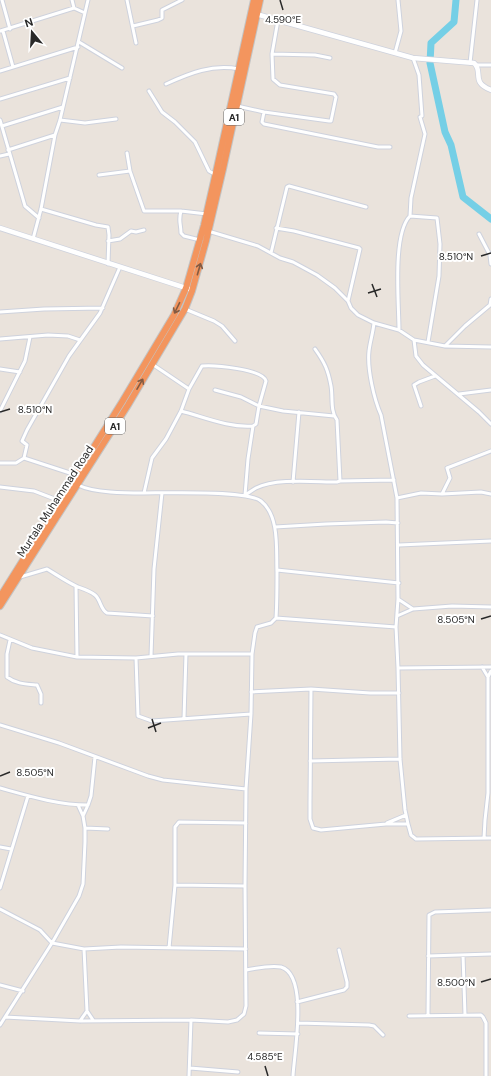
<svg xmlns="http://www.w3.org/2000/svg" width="491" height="1076" font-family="'DM Sans',sans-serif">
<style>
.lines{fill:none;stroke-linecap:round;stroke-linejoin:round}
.river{stroke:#75cfe6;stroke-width:7}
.street-casing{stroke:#ced2dd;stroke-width:5}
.secondary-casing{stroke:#ced2dd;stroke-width:6}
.highway-casing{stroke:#c3c3c3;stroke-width:8}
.street{stroke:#fff;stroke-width:3}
.secondary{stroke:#fff;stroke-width:4.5}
.highway{stroke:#f3955e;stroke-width:6}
.oneway{stroke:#845a41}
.ticks{fill:none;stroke:#292929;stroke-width:1.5}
.labels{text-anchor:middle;stroke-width:4;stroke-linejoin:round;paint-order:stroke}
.shield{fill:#fff;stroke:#696969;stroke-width:1}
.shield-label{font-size:10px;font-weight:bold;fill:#292929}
.street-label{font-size:11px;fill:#292929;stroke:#fff}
.ticks-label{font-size:10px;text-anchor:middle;fill:#292929;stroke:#fff;stroke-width:4;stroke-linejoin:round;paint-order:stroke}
</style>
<rect width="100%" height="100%" fill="#eae3dc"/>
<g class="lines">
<path class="river" d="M456,0L454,22L431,43L430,63L445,132L451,145L463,197L491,219"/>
<defs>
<path id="street" d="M2,0L10,29
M72,0L74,8
M127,0L136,43
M133,26L158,20L162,18V10L182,0
M0,31L74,8L85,13
M3,31L13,67
M79,42L122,68
M395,53L401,31L398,0
M272,54L315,55L330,58
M470,63L477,0
M476,65H491
M0,71L78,47
M166,84C190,73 212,64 239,69
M149,91L162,112L175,122L195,142L209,171L216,175
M0,99L70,78
M237,106L264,112L329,121H331L336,97L334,94L280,85L273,79L272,54L278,20
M264,112L262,122L264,124L378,147H390
M0,120L25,206L39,218
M60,120L85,123L116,119
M2,126L63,107
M8,150L55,135
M127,153L130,171L144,211H181L207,214
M0,156L9,154
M99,175L130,171
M41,209L96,225L108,227L109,235L108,264
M181,211C178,221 181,224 181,233L184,236L200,240
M410,216L437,218L440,244L439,276L428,342
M276,228L294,231L359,248L360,249L348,301
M208,231L258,246L280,258L293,262L317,275L335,288L348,301L351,308L358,315L374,323L399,330L414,340L445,346L491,347
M479,234L490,255L491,264
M33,239L41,209L55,135L60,120L88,0
M108,241L120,239L131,231L136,232L144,230
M271,253L287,187L289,186L366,207
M185,309L214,321L222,326L235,341
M0,312L44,309L103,308
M374,323C373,333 370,342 369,351C367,369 374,399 381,415L397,498L398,599L396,627L398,668L491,667
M399,330C399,304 392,234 410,216L411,198L425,134L420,117L422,116L419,75L413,58
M0,339L48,335L68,336L80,340
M414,340L416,356L423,365L479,412L491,424
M445,346L465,326L490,305L491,299
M152,364L189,389
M0,369L20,372
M215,390L241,397L259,406L283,411L334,416
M459,394L491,390
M421,406L414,385L419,382L435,376
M0,411L25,361L30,337
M181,411C204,417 229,428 253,426
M0,463H16L24,458
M76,475L24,458L27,445L22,441L27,430L69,356L100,313L120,267
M340,481L394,480
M293,482L299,412
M0,487L34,491L60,501
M144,493L152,458L166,439L181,411L189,389L202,366C214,365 263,369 266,381L259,406L256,424L253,426L248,459L245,495
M442,494L450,478L447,468L491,451
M245,495C249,493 252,490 256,488C276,478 314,482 337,482L340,481L337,420C330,411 333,397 331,386C328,370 325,363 315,349
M397,498L421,493L442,494L481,492L491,494
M275,527L326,524L386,522L398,523
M399,545L491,541
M277,570L399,583
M20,577L47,569C57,575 67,582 78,587C84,589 90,591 95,595C101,600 100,609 107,613L153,616
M76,586L77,657
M398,599L413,609
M397,616L413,609L452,606L491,607
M276,618L396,627
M0,635L32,648L77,657L136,658L178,654H252
M10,640L7,654V677C16,684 26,684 37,685L41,694V703
M151,656L154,569L162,493
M136,658L138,716L152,721L251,714
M482,667L488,677
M398,668L400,759L405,810L408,824
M311,689L310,802V819L313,828L321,830L386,824H408L411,835L416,839L491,838
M251,692L311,689L370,693H399
M184,718L186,654
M0,725L59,743L148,776L163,780L246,789
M310,761L400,759
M0,788C29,796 58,805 88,805
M78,805L83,816
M387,823L406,815
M85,828L108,829
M484,838L485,820L488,793V677L491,671
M0,847L11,849
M175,885L245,886
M0,888L28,796
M0,909L40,930L52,943L84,949L121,947L246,949
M169,948L175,885V827L179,822L246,823
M84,949L87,1011L93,1020
M463,955L465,1015
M428,956L491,954
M246,970C257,968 270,965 281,967C309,975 294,1054 293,1076
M0,985L23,991
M297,1002L344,990L347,987V982L339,950
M428,1015L429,915L435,912L491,910
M409,1016L481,1015L483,1017L486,1023V1076
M5,1017L80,1021L191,1020L228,1022L237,1020L244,1014L246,1006L245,886L246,789L251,714L252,654L255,633L257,627L271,623L276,618C277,603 277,588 277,572C276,551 280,516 261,501C248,490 164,493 144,493C126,493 94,493 78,485
M80,1021L87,1011
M298,1023L369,1025L374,1026L383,1035
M0,1025L52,943L79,896L83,884L85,842V828L83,816L88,805L91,796L95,757
M259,1033L298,1034
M190,1068L238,1072
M189,1076L191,1020"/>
<path id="secondary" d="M256,14L413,58L474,63C484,72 470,82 491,90
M0,228L189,289"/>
<path id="highway" d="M0,597L122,402L174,315L186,288L204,225L217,168L254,0
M0,606L128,405L185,309L192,291L206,241L223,169L260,0"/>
</defs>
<use href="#street" class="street-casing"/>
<use href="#secondary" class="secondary-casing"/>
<use href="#highway" class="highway-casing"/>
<use href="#street" class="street"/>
<use href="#secondary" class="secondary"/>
<use href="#highway" class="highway"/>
</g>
<defs><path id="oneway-shaft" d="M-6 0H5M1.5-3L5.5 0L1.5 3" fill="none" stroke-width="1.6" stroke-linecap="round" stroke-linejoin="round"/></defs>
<g class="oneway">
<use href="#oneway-shaft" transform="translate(199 269) rotate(-74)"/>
<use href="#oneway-shaft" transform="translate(177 308) rotate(116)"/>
<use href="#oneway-shaft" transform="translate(140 384) rotate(-60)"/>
</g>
<path class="ticks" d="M280,0L283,10M481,256L491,253M372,284L377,297M368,293L381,289M0,412L10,409M481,619L491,616M152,719L156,732M148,728L161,723M0,776L10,772M481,982L491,979M265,1066L268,1076"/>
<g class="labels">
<g class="shield">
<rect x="224" y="109" width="20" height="16" rx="3"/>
<rect x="105" y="418" width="20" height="16" rx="3"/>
</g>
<g class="shield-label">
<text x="234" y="121">A1</text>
<text x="115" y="430">A1</text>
</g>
<g class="street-label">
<text transform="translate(55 501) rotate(-57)" y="4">Murtala Muhammad Road</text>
</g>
</g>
<g class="ticks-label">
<text x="283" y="23">4.590°E</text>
<text x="456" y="260">8.510°N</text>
<text x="35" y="413">8.510°N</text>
<text x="456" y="623">8.505°N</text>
<text x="35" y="776">8.505°N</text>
<text x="456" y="986">8.500°N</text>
<text x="265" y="1060">4.585°E</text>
</g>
<g transform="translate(32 32) rotate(342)" stroke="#ffffff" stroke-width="3" paint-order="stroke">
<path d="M0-3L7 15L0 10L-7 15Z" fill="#292929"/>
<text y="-6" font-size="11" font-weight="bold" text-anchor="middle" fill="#292929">N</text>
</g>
</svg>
